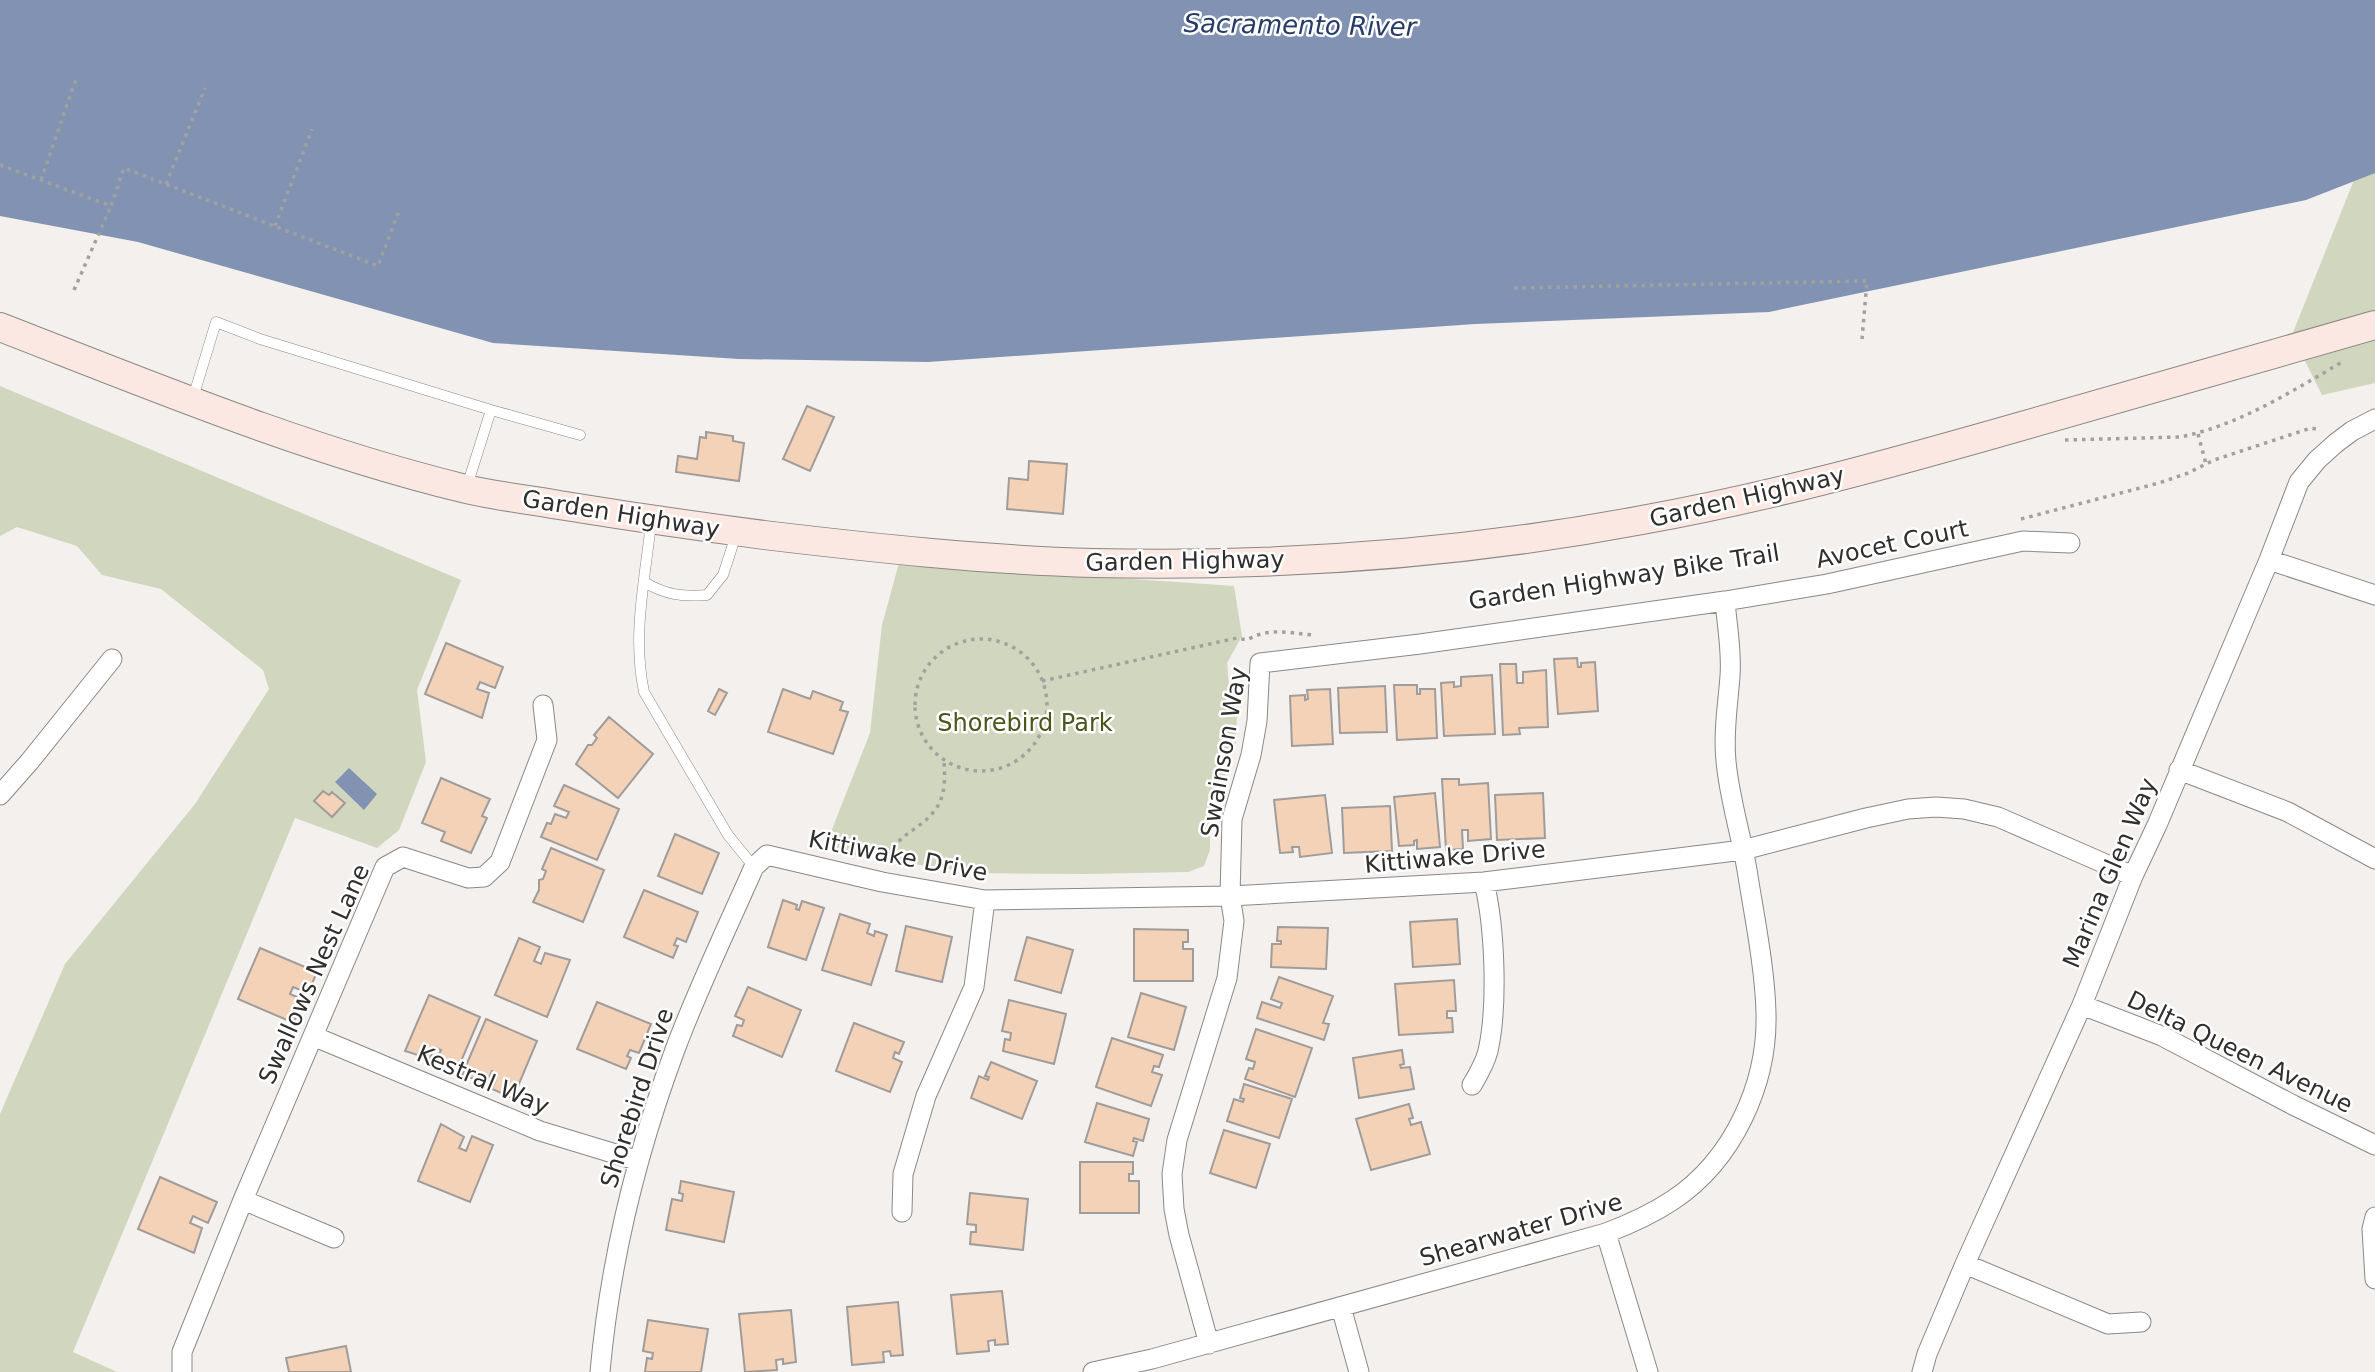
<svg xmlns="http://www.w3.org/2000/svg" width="2375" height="1372" font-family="'DejaVu Sans',sans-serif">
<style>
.green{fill:#d1d6be}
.water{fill:#8292b3}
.building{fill:#f4d2b8;stroke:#a09c9a;stroke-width:2}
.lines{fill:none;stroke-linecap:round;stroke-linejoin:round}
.lane-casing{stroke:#8b8885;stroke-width:11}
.street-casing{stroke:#8b8885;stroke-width:21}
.secondary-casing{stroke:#8b8885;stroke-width:30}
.path{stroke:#a3a19f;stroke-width:3.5;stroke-dasharray:3.5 5;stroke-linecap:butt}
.lane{stroke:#fff;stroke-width:10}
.street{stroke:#fff;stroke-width:19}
.secondary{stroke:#fce8e3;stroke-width:28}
.labels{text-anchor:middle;stroke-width:5;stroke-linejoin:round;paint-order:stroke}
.street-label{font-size:24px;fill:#302f2e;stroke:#fff}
.park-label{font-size:24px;fill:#4c551a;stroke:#fff}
.water-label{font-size:26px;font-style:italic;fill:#273b68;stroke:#fff}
</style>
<rect width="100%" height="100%" fill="#f3f0ed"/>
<path class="green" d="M2375,160V383L2322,395L2292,335L2360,165Z
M0,386L461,580L417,690L426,762L399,830L377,848L295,818L73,1352L117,1372H0V1114L65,964L195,804L269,689L263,670L161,589L102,575L77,546L17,527L0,536Z
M899,563L1234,586L1242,636L1227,663L1229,685L1237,714L1236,742L1210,822V850L1204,866L1188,872L1083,874L975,873L853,855L825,847L870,733L882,625Z"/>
<path class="water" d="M0,0H2375V173L2306,200L1769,312L1475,324L928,362L739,359L493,343L138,242L0,216Z
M349,768L377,794L364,810L335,782Z"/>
<path class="building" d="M807,406L834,417L810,471L783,459Z
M706,432L733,436V441L744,443L739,481L676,472L678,456L697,459L700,437L706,438Z
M1029,461L1067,464L1063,514L1007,509L1009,478L1028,480Z
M446,643L503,667L495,688L480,682L477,689L489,693L482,718L425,694Z
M1577,658L1578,667H1581V663L1595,662L1598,711L1558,714L1554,659Z
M1500,664H1516L1517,683H1523V672L1546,670L1548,727L1519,728L1520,734L1503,735Z
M1492,675L1495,734L1444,736L1441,683L1454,682V687L1461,686V677Z
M1394,685H1417V694H1420V689H1435L1437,738L1397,740Z
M1385,686L1387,732L1340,733L1338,688Z
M719,689L727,693L715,715L708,711Z
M783,689L810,699L813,691L843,702L840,710L848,712L833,754L768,732Z
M1330,689L1333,744L1292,746L1290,696L1305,695V700L1308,699L1307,690Z
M609,717L653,754L618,798L576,764L588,745H592L597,738L594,735Z
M441,778L490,799L482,816L487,818L471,853L441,841L445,832L422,823Z
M1442,779H1459V785L1488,783L1491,839L1468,841V830H1462L1463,849L1446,850Z
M564,785L619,809L597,860L541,837L547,823L551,824L555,814L566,818L569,812L554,806Z
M323,791L329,795L332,792L345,803L332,817L314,801Z
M1435,793L1440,847L1417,849V840L1414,841V845L1399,846L1394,797Z
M1543,793L1545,838L1497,840L1495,795Z
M1325,795L1332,853L1300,857L1299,847H1292L1293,852L1280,853L1274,800Z
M1390,806L1392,851L1344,853L1342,808Z
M675,834L719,853L702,894L658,876Z
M551,848L604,870L583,922L533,902L539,890V880L543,879L546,871L542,869Z
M644,890L698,912L686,942L677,938L674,945L678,946L673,958L624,937Z
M783,900L797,905L796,909L799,910L802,901L824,908L806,960L768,947Z
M840,914L870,924L867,933L874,936L875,931L887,935L871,985L822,970Z
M1457,919L1460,964L1413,967L1410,922Z
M906,926L952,937L942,982L896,971Z
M1278,927L1328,928L1326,969L1271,967L1272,944H1281V941H1277Z
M1134,929L1188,930V942H1183V949H1193V981H1134Z
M1027,937L1073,950L1061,993L1015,980Z
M519,938L540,947L534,961L541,964L545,953L570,960L547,1017L495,995Z
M260,948L317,972L308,993L293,987L290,994L302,999L294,1023L238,999Z
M1279,977L1333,996L1323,1023L1329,1024L1324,1040L1257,1018L1262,1002L1280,1008L1282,1003L1271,999Z
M1454,980L1456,1011H1447V1018H1452L1453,1032L1399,1035L1395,984Z
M748,987L801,1010L782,1057L733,1036L737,1025L742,1026L744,1020L735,1016Z
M1141,993L1186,1007L1174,1050L1128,1037Z
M429,995L480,1017L456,1073L435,1064L441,1050L434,1047L430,1059L405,1051Z
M1009,1000L1066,1014L1054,1064L1003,1051L1005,1039L1010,1040L1011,1033L1002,1031Z
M597,1002L651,1024L639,1053L630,1050L627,1056L631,1058L626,1069L577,1049Z
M486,1019L537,1041L513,1098L492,1089L498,1074L492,1071L487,1083L462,1075Z
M854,1023L904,1042L899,1054L895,1052L893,1058L902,1062L890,1092L836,1071Z
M1256,1029L1312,1048L1295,1097L1245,1079L1249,1068L1253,1069L1255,1062L1246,1059Z
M1112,1038L1163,1055L1159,1067L1154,1066L1152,1072L1162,1075L1151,1106L1096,1087Z
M1402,1050L1404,1064L1400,1065L1401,1068L1410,1067L1414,1089L1359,1098L1353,1058Z
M991,1062L1037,1081L1022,1119L971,1098L979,1076L988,1080L989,1077L985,1076Z
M1244,1084L1292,1099L1279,1138L1227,1121L1234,1099L1243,1102L1244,1099L1240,1098Z
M1097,1103L1149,1119L1143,1141L1134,1138L1133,1141L1137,1142L1133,1156L1085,1142Z
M1409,1104L1413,1118L1409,1119L1411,1125L1421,1122L1430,1154L1371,1170L1356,1119Z
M441,1124L464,1137L459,1148L466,1151L472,1136L493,1145L470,1202L418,1181Z
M1224,1130L1270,1144L1256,1188L1210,1173Z
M1080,1162H1133V1174H1129V1181H1139V1213H1080Z
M160,1177L217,1202L208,1223L193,1216L190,1223L202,1228L194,1253L138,1229Z
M681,1181L734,1192L724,1242L666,1230L672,1199L682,1201L683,1194L679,1193Z
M970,1193L1028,1199L1023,1250L970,1244L971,1232H976V1225L967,1224Z
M1002,1291L1008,1344L995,1345V1340L988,1341L989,1351L957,1354L951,1295Z
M898,1302L903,1355L891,1356L890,1351L883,1352L884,1362L852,1365L847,1307Z
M791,1310L796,1362L783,1364V1359L776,1360L777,1370L745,1372L739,1314Z
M648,1320L708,1329L701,1372H645L647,1358L652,1359L653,1353L643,1351Z
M346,1346L351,1372H289L286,1358Z"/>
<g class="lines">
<defs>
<path id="lane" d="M192,401L216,322L260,339L491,410L467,486
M491,410L580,435
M651,523C645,579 632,636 644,692L728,835L754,867
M644,582C666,595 683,597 707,595L723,575L736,535"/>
<path id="street" d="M2269,560L2375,595
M2179,770L2288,812L2375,859
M0,795L30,761L112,659
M2082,1005L2162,1036L2293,1105L2375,1145
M313,1036L540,1131L639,1161
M1472,1085C1478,1075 1485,1063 1488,1051C1498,1006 1495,927 1484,882
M243,1200L334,1238
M902,1212L903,1174L926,1096L974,987L985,900
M2375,1217L2372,1229L2375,1279
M1606,1233L1648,1372
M1965,1264L2108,1324L2141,1322
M1341,1307L1359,1372
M1209,1344L1179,1235L1174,1209L1172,1174L1177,1140L1227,978L1234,921L1230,896L1232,819L1251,755L1257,721L1260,663L1420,644L1725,601L1827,584L2023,541L2070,543
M182,1372V1352L243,1200L385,867L403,857L468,878L484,877L500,862L547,740L543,705
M600,1372C610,1261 637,1151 676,1047C699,986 728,926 754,867L767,855L882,882L985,900L1230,896L1484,882L1743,850L1866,818L1908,809L1936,807L1964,809L1998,817L2133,876
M1093,1372L1152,1359L1606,1233C1630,1224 1652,1214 1673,1200C1733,1160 1768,1084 1766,1013C1765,968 1754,915 1747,870C1741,834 1729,797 1726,761C1723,732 1728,704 1730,676C1732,651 1727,626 1725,601
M1922,1372L1927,1354L1965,1264L2082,1005L2133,876L2157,825L2269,560L2299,482L2317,460L2336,443L2352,431L2375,419"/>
<path id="secondary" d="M0,327C152,386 303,449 462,488C493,496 527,499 559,505C627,516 695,526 764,535C873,548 984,560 1094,563C1276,567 1462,554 1642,520C1771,497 1896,462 2022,426C2140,392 2257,359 2375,325"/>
</defs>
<use href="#lane" class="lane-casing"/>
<use href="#street" class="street-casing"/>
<use href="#secondary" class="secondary-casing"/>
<path class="path" d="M0,165L111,206L124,168L378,266L399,211
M41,180L77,76
M166,184L205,88
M275,226L312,129
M1514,288L1867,281L1862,339
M74,290L111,206
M2198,434L2206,464
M2065,440L2180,437C2240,425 2292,391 2344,361
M2021,519L2159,483L2188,473L2214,460L2311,428L2320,430
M915 705a66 66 0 1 1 132 0a66 66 0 1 1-132 0Z
M1042,681L1237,638L1247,640C1269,627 1289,633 1313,635
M886,863C892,836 920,831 935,810C946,796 945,778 944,761"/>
<use href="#lane" class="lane"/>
<use href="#street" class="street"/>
<use href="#secondary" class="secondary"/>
</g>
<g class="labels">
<g class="street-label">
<text transform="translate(1747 497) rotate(-13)" y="8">Garden Highway</text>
<text transform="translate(621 514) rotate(9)" y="8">Garden Highway</text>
<text transform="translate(1892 544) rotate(-12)" y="8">Avocet Court</text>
<text transform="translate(1185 561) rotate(-1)" y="8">Garden Highway</text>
<text transform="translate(1624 577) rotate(-9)" y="8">Garden Highway Bike Trail</text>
<text transform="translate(1224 752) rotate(-80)" y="8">Swainson Way</text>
<text transform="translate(898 856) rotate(11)" y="8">Kittiwake Drive</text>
<text transform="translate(1455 857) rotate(-5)" y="8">Kittiwake Drive</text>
<text transform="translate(2110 873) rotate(-67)" y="8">Marina Glen Way</text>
<text transform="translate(314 974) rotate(-66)" y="8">Swallows Nest Lane</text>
<text transform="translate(2240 1052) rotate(26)" y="8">Delta Queen Avenue</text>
<text transform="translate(483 1080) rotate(23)" y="8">Kestral Way</text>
<text transform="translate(637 1098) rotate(-72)" y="8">Shorebird Drive</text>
<text transform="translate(1521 1230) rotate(-16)" y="8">Shearwater Drive</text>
</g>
<g class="park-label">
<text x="1025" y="731">Shorebird Park</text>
</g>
<g class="water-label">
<text transform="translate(1300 25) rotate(1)" y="9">Sacramento River</text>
</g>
</g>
</svg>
